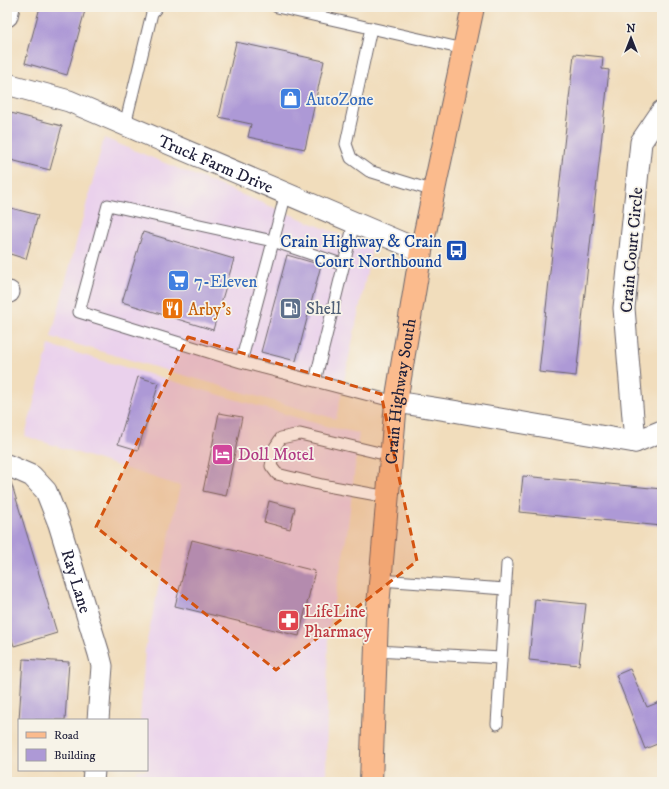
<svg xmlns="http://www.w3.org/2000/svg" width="669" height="789" font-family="'IM FELL DW Pica',serif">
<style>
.built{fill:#ead1ec}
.building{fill:#ad99d6}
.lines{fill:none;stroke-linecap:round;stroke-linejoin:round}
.lane-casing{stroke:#6a6368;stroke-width:13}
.street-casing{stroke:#6a6368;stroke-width:23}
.primary-casing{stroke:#6a6368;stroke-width:24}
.lane{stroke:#fff;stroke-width:11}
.street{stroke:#fff;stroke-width:21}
.primary{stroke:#fbbb8d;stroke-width:22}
.marked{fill:#d45411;fill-opacity:0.2;stroke:#d45411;stroke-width:3;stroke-dasharray:8 5;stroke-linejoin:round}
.labels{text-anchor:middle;stroke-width:3.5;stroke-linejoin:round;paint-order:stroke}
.shop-label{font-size:17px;fill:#366cbe;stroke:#f7f3e8;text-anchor:start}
.street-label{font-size:17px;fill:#22223b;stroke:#f7f3e8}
.transit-label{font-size:17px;fill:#164399;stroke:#f7f3e8;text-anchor:end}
.service-label{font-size:17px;fill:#4e5e75;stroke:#f7f3e8;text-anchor:start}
.food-label{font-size:17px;fill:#c56008;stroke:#f7f3e8;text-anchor:start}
.hotel-label{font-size:17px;fill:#b23c85;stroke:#f7f3e8;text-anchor:start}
.health-label{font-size:17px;fill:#be3a42;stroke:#f7f3e8;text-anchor:start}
</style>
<rect width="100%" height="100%" fill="#f7f3e8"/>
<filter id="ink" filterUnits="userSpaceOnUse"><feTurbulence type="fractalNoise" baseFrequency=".025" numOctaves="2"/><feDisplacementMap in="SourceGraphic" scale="8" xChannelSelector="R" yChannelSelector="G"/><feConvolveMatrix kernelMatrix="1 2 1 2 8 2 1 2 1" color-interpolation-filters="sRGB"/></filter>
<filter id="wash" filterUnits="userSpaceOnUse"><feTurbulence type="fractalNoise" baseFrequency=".012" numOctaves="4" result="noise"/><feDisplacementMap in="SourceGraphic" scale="16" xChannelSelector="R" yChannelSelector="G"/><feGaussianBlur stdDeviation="0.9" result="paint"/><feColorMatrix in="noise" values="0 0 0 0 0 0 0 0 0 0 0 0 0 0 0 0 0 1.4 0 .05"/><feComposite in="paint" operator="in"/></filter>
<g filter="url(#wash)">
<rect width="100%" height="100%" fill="#f1ddbc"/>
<path class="built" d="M104,138L372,248L336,419L51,337Z
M49,345L329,427L359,433L347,534L328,634L326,782H136L137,770H147V720H140L145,650L180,486L25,436Z"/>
<g id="blocks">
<path class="building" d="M40,7H86L67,75L25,63Z
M236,42L324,61L305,149L248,137L251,124L219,117Z
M574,54L603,57L602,69L609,70L576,376L539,372Z
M7,112L62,126L50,170L7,159Z
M7,207L38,215L26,259L7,253Z
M143,232L234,259L213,330L122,302Z
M287,255L321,265L296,361L261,352Z
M138,377L159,383L138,450L118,444Z
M219,413L242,417L226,496L203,491Z
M523,476L662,489V526L519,512Z
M11,482L57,633L14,646L7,622V483Z
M269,501L295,508L290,529L264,522Z
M192,540L315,571L299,636L175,606Z
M535,599L586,604L579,665L529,660Z
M23,659L69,662L65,720H19Z
M630,669L647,707L662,701V742L645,749L616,675Z"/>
</g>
</g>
<g filter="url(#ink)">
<use href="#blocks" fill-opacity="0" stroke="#6a6368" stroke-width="1"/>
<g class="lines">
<defs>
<path id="lane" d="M277,7L464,49
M371,28L346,144L351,158L369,171L434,191
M125,125L152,13L157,7
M286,193L241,362L396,402
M241,362L79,312L108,205L273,241L344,265
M315,381L354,223
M388,497L322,485L277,474L271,466L275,447L281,438L300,434L392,456
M380,580L505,589
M376,651L501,658
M497,724L507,564"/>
<g id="street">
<path d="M7,16L9,7"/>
<path id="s1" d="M7,84L69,101L421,251"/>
<path d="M662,111L641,142L624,308L635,442L662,431"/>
<path d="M7,292H9"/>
<path d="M396,402L453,411L635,442"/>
<path id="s2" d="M7,465L32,476L46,491L59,524L99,654L102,666L98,720"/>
<path d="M93,782L94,770"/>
</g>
<g id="primary">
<path id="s3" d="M371,782L377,618L396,402L421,251L473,7"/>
</g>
</defs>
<use href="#lane" class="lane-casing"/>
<use href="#street" class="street-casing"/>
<use href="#primary" class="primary-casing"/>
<use href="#lane" class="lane"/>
<use href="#street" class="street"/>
<use href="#primary" class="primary"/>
</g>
</g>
<path class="marked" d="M188,337L381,394L417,561L276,670L96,527Z"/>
<defs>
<symbol id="shop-square" viewBox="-11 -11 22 22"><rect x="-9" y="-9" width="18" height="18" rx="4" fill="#3f7fe0" stroke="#f7f3e8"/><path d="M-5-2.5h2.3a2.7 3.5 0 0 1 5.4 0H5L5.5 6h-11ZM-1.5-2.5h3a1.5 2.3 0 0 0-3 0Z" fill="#fff"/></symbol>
<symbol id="bus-square" viewBox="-11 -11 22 22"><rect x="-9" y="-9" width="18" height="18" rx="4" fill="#1a4fb4" stroke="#f7f3e8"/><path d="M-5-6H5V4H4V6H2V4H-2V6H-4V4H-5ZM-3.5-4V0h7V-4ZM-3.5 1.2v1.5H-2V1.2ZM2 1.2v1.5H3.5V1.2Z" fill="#fff"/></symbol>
<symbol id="supermarket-square" viewBox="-11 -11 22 22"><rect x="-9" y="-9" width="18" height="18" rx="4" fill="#3f7fe0" stroke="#f7f3e8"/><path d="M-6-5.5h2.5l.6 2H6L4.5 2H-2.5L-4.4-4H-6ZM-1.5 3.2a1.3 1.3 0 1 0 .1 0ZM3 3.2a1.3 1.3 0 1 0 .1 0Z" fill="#fff"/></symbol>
<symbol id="fuel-square" viewBox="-11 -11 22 22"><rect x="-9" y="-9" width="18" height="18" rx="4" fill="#5c6f8a" stroke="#f7f3e8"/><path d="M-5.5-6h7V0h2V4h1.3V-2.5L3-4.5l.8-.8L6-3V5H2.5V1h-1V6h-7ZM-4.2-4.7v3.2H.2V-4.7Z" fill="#fff"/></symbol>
<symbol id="restaurant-square" viewBox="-11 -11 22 22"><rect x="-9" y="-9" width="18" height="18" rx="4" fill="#e8710a" stroke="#f7f3e8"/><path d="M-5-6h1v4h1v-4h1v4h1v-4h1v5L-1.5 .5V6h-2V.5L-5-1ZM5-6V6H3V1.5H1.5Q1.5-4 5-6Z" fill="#fff"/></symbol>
<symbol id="hotel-square" viewBox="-11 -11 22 22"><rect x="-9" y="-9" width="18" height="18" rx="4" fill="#d1479c" stroke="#f7f3e8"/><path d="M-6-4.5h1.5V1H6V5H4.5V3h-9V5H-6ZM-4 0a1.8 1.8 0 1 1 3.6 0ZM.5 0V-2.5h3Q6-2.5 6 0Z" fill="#fff"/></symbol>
<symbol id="pharmacy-square" viewBox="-11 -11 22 22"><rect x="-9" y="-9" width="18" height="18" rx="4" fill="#e0444e" stroke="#f7f3e8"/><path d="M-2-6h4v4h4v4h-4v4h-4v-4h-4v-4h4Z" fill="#fff"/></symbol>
</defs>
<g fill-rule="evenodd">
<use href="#shop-square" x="278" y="86" width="25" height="25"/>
<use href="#bus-square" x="444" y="238" width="25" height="25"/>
<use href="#supermarket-square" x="166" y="268" width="25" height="25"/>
<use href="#fuel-square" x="278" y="296" width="25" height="25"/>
<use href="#restaurant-square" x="160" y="296" width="25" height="25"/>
<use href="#hotel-square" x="210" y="442" width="25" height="25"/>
<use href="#pharmacy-square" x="276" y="608" width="25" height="25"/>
</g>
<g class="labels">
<g class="shop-label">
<text x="306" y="105">AutoZone</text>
<text x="194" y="287">7-Eleven</text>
</g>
<g class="street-label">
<text dy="6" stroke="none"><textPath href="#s1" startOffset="224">Truck Farm Drive</textPath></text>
<text transform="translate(631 250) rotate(-85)" y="6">Crain Court Circle</text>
<text dy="6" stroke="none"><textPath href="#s3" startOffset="392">Crain Highway South</textPath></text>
<text dy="6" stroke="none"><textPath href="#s2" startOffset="143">Ray Lane</textPath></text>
</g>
<g class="transit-label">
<text x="442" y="247">Crain Highway &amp; Crain<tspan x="442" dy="20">Court Northbound</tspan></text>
</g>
<g class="service-label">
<text x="306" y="314">Shell</text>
</g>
<g class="food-label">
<text x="188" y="315">Arby's</text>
</g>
<g class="hotel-label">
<text x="238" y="460">Doll Motel</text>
</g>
<g class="health-label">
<text x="304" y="617">LifeLine<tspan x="304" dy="20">Pharmacy</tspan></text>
</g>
</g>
<rect width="669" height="789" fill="none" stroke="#f7f3e8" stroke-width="24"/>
<rect x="18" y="719" width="130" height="52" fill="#f7f3e8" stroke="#a29fa3"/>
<rect x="26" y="732" width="20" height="6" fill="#fbbb8d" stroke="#a29fa3"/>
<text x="54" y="739" font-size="12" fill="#22223b">Road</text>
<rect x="26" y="749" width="20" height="12" fill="#ad99d6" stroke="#a29fa3"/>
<text x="54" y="759" font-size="12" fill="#22223b">Building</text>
<g transform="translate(631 38)" stroke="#f7f3e8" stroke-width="3" paint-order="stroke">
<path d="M0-3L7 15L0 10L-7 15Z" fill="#22223b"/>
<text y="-6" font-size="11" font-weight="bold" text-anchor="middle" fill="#22223b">N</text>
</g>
</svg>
